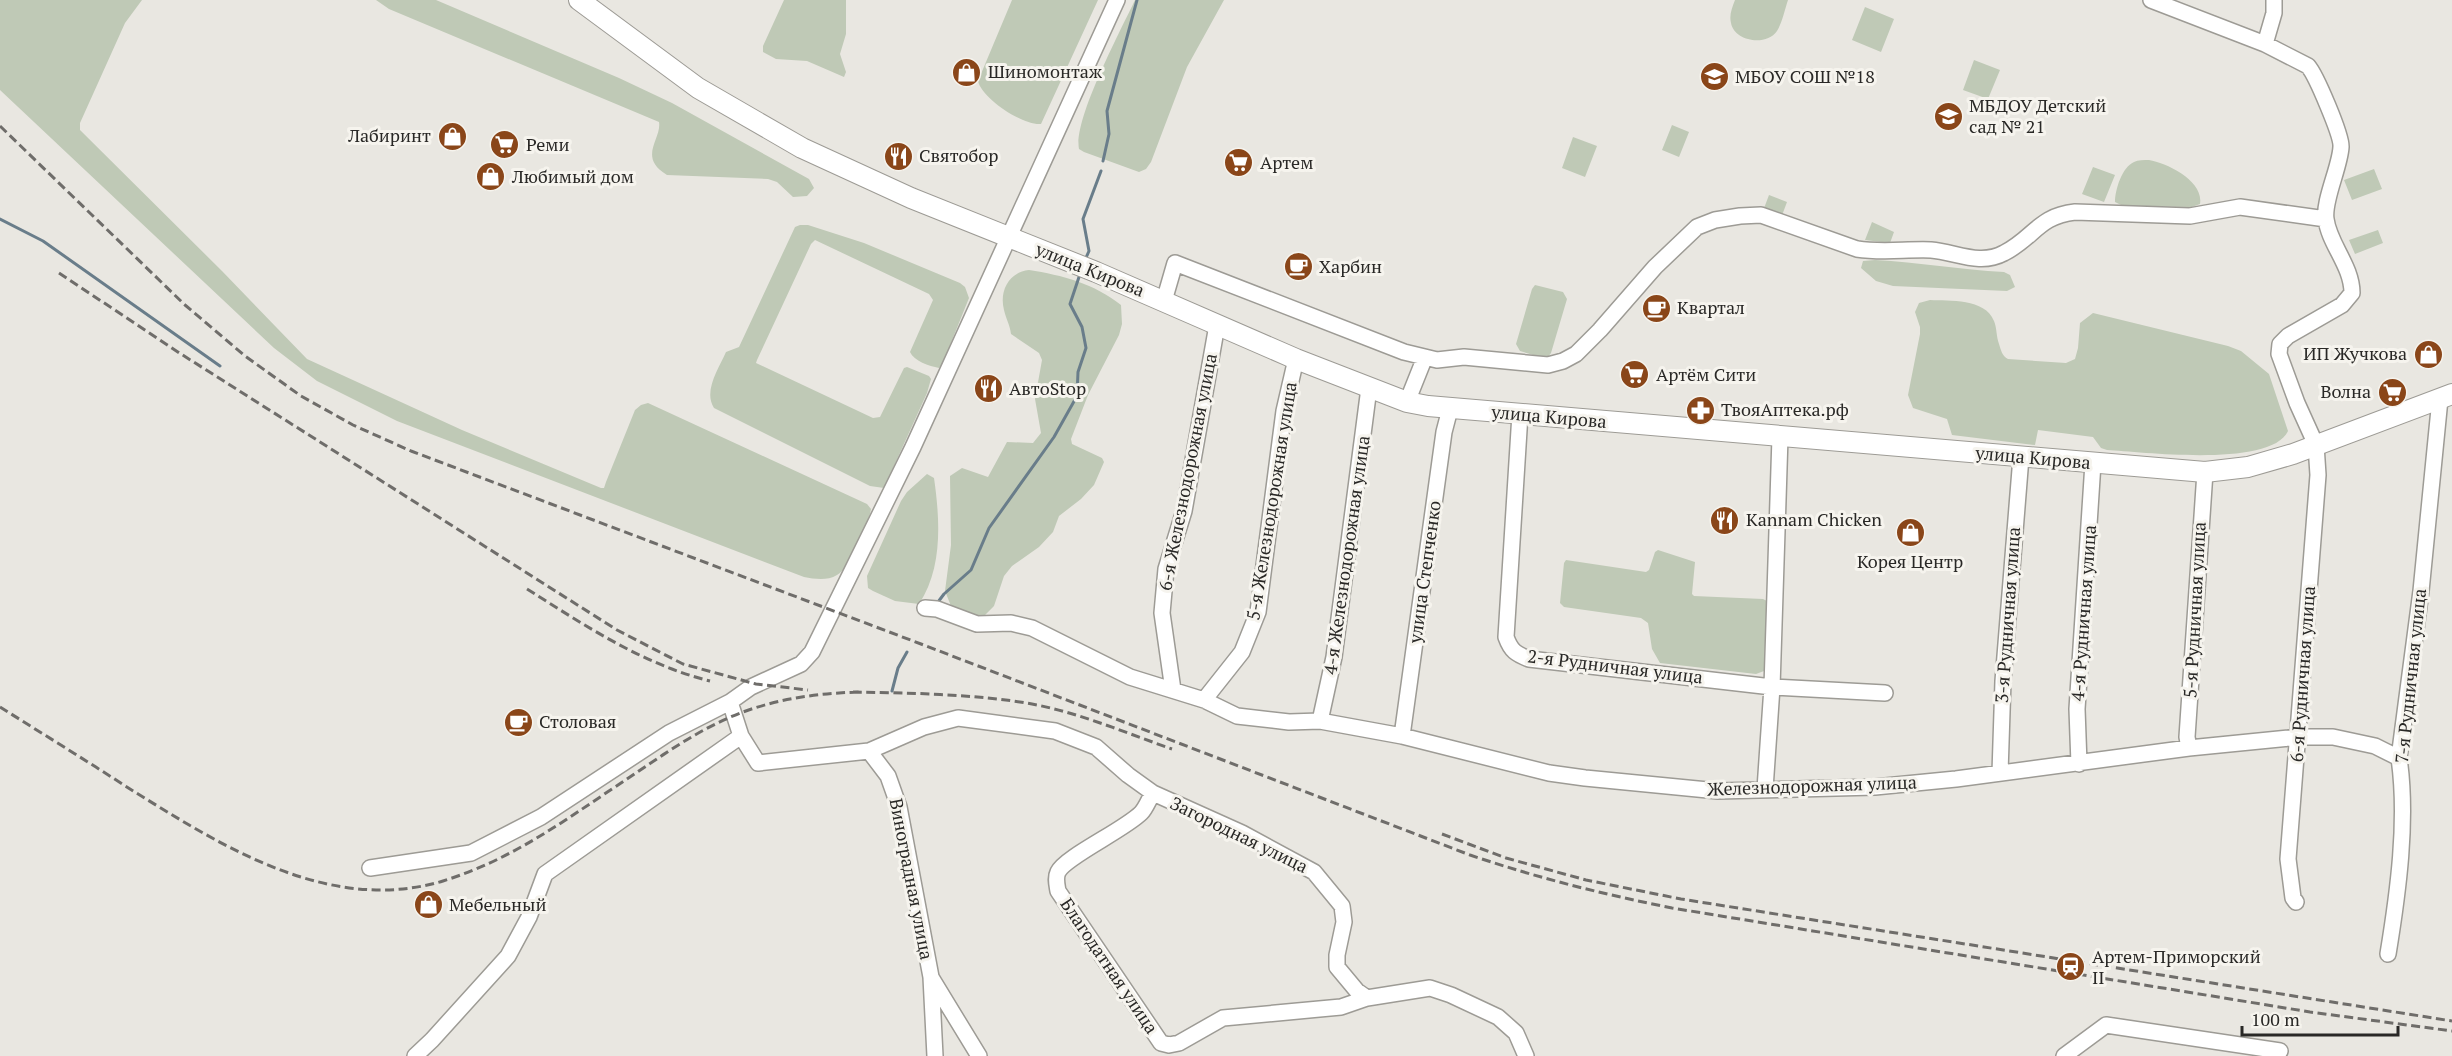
<svg xmlns="http://www.w3.org/2000/svg" width="2452" height="1056" font-family="'PT Serif',serif">
<style>
.green{fill:#bfc9b6}
.lines{fill:none;stroke-linecap:round;stroke-linejoin:round}
.stream{stroke:#697d8a;stroke-width:3}
.minor-casing{stroke:#9d9b95;stroke-width:18}
.major-casing{stroke:#9d9b95;stroke-width:22}
.minor{stroke:#fff;stroke-width:15}
.major{stroke:#fff;stroke-width:20}
.rail{stroke:#6f6d6a;stroke-width:3;stroke-dasharray:9 4.5;stroke-linecap:butt}
.labels{text-anchor:middle;stroke-width:6;stroke-linejoin:round;paint-order:stroke}
.poi-label{font-size:18px;fill:#292826;stroke:#f6f4ee;text-anchor:start}
.street-label{font-size:18px;fill:#292826;stroke:#f6f4ee}
</style>
<rect width="100%" height="100%" fill="#e9e7e1"/>
<path class="green" d="M0,0H142L125,23L80,123V130L222,271L307,359L462,430L601,488H604L606,482L635,410L641,405L648,403L867,504L871,509L870,514C863,530 851,567 837,575C827,581 815,579 804,577L397,421L317,381L274,348L0,90Z
M376,0H436L619,78L672,103L809,179L814,188L807,196L793,197L777,182L768,179L667,175C637,157 662,139 659,122L389,9Z
M784,0H846V34L840,54L846,72L844,77L807,61L776,59L763,52V46Z
M1012,0H1098L1041,124C1024,126 982,99 978,81Z
M1135,0H1224L1187,67L1151,162L1146,169L1139,172L1084,152L1079,149C1073,120 1121,30 1135,0Z
M1735,0H1788C1785,9 1782,23 1777,31C1766,47 1734,41 1731,23C1729,15 1732,8 1735,0Z
M1865,7L1894,19L1881,52L1852,40Z
M1974,60L2000,70L1988,99L1963,90Z
M1672,125L1689,132L1679,157L1662,150Z
M1573,137L1597,146L1585,177L1562,168Z
M2149,160C2167,163 2204,181 2200,204L2192,207L2123,206L2115,202C2115,190 2122,167 2134,162C2138,160 2144,160 2149,160Z
M2093,167L2115,175L2104,202L2082,194Z
M2374,169L2382,189L2352,200L2344,180Z
M1769,195L1787,202L1781,218L1763,211Z
M1872,222L1894,232L1890,243L1865,240Z
M800,225H808L864,243L960,283L965,287L969,298L942,365L939,368C929,366 914,361 910,352L933,300L929,294L815,240L811,244L757,360L756,363L873,418L880,417L904,368L907,367L929,376L931,379L927,393L884,488L870,486L714,408C703,391 719,368 726,352L739,347L795,227Z
M2378,230L2383,243L2355,254L2349,240Z
M1875,260C1918,262 1961,270 2004,272L2010,275L2015,287L2007,291L1893,286L1876,281L1861,268L1863,261Z
M1029,270C1062,275 1095,284 1121,305L1122,324L1119,335L1088,395L1071,439L1072,444L1102,458L1104,462L1094,485L1081,499L1059,516L1053,532L1039,547L1012,566L1004,576L994,606L985,615L973,616L951,606L945,591L951,545L950,476L962,468L988,477L1007,442L1033,443L1041,433L1035,399L1042,360L1039,353L1011,334C1010,325 1006,319 1004,310C999,291 1009,272 1029,270Z
M1535,285L1563,292L1567,299L1551,353L1548,357L1543,358L1520,351L1516,344L1532,289Z
M1930,300C1949,301 1985,298 1994,321C1997,328 1996,336 1999,344C2001,350 2002,356 2008,359L2066,363L2075,359L2078,348L2080,323L2093,313L2228,346L2241,351L2269,374L2288,431C2271,468 2143,452 2107,450L2101,448L2093,437L2038,430L2035,445L1952,435L1947,419L1913,408L1908,395L1920,334V327L1915,312L1919,303Z
M927,474L934,478C940,520 943,568 919,604L895,601L873,591L868,588L867,576L901,501L907,492Z
M1658,550L1695,562L1692,594L1694,596L1763,599L1767,601L1764,671L1756,674L1660,663L1652,649L1648,623L1641,618L1564,607L1560,603L1564,563L1566,560L1646,572L1649,570L1655,552Z"/>
<g class="lines">
<path class="stream" d="M1103,161L1109,134L1107,111L1137,0
M0,219L43,241L220,366
M1085,260L1089,251L1083,219L1101,171
M938,602L944,594L971,570L989,528L1054,437L1077,396L1078,372L1086,348L1082,327L1070,304L1080,274
M892,691L898,668L907,652"/>
<defs>
<path id="minor" d="M2151,0L2265,44L2308,66C2316,75 2342,136 2341,147C2340,167 2323,201 2326,219C2329,244 2352,266 2352,293L2342,305L2288,336L2280,344L2279,354L2297,403L2316,445L2318,475L2288,859L2293,898L2296,902
M2265,44L2274,13V0
M1164,301L1175,263L1404,352L1437,360L1464,357L1548,365L1563,361L1576,354L1600,330L1655,267L1697,227L1715,220L1740,216L1761,215L1857,249C1882,253 1906,249 1931,250C1956,252 1980,266 2004,253C2034,238 2038,216 2075,212L2190,216L2240,207L2326,219
M1407,402L1425,357
M1520,414L1506,637C1511,651 1516,654 1529,659L1772,687L1885,693
M925,608L937,609L977,624L1011,623L1032,628L1130,677L1204,700L1237,716L1289,722L1320,721L1402,736L1549,773L1585,778L1718,791L1875,787L1956,779L2189,748L2299,737H2333L2375,746L2399,758
M1173,690L1162,613L1166,569L1184,511L1217,325
M1204,700L1242,652L1258,612L1284,411L1296,359
M730,702L741,736L758,763L869,751L888,776L899,807L931,977L935,1056
M1320,721L1334,657L1369,388
M1402,736L1444,432L1450,409
M2189,748L2187,737L2205,472
M869,751L924,727L958,718L1055,731L1096,747L1128,775L1153,793L1242,833L1314,872L1342,906L1344,922L1337,955V967L1357,991L1367,998L1430,988L1451,995L1498,1017L1516,1033L1526,1056
M2079,764L2077,709L2093,463
M2000,773L2003,681L2021,457
M1765,789L1772,687L1780,437
M1153,793C1149,799 1146,808 1141,813C1124,830 1065,857 1058,872C1055,878 1057,885 1058,891L1161,1043L1169,1045L1179,1043L1223,1018L1341,1007L1367,998
M370,868L471,853L541,817L669,733L730,702L751,687L801,664L812,652L913,447L1117,0
M2388,954C2398,893 2408,820 2399,758L2421,591L2440,399
M932,979L979,1056
M415,1056L432,1040L508,956L529,917L545,874L741,736
M2064,1056L2106,1025L2280,1051"/>
<path id="major" d="M579,0L698,88L802,148L911,198L1096,272L1296,359L1407,402L1428,406L2205,472L2248,467L2293,454L2452,394"/>
</defs>
<use href="#minor" class="minor-casing"/>
<use href="#major" class="major-casing"/>
<use href="#minor" class="minor"/>
<use href="#major" class="major"/>
<path class="rail" d="M0,126L185,305L245,356L301,396L353,425L411,451L921,644L1470,855C1538,878 1602,894 1672,908L2310,1012L2452,1031
M59,273L181,354L617,630L683,664L756,684L808,690
M527,589C586,626 642,664 710,681
M853,692C910,693 976,694 1032,704C1080,713 1126,733 1172,749
M0,707C43,734 87,761 130,789C222,846 329,915 443,881C510,860 558,825 615,787C656,760 697,729 743,712C781,698 821,693 861,692
M1442,834L1506,858L1586,880L1681,899L2452,1021"/>
</g>
<defs>
<symbol id="shop-disc" viewBox="-11 -11 22 22"><circle r="9.5" fill="#8a4619" stroke="#f6f4ee"/><path d="M-5-2.5h2.3a2.7 3.5 0 0 1 5.4 0H5L5.5 6h-11ZM-1.5-2.5h3a1.5 2.3 0 0 0-3 0Z" fill="#fff"/></symbol>
<symbol id="school-disc" viewBox="-11 -11 22 22"><circle r="9.5" fill="#8a4619" stroke="#f6f4ee"/><path d="M0-5L7-2L0 1L-7-2ZM-4 1L0 2.5L4 1V4Q0 6-4 4Z" fill="#fff"/></symbol>
<symbol id="supermarket-disc" viewBox="-11 -11 22 22"><circle r="9.5" fill="#8a4619" stroke="#f6f4ee"/><path d="M-6-5.5h2.5l.6 2H6L4.5 2H-2.5L-4.4-4H-6ZM-1.5 3.2a1.3 1.3 0 1 0 .1 0ZM3 3.2a1.3 1.3 0 1 0 .1 0Z" fill="#fff"/></symbol>
<symbol id="restaurant-disc" viewBox="-11 -11 22 22"><circle r="9.5" fill="#8a4619" stroke="#f6f4ee"/><path d="M-5-6h1v4h1v-4h1v4h1v-4h1v5L-1.5 .5V6h-2V.5L-5-1ZM5-6V6H3V1.5H1.5Q1.5-4 5-6Z" fill="#fff"/></symbol>
<symbol id="cafe-disc" viewBox="-11 -11 22 22"><circle r="9.5" fill="#8a4619" stroke="#f6f4ee"/><path d="M-5.5-4.5H6V0H3Q3 3.5 0 3.5H-2.5Q-5.5 3.5-5.5 0ZM3-3.2v2h1.7v-2ZM-6 4.5H4V6H-6Z" fill="#fff"/></symbol>
<symbol id="pharmacy-disc" viewBox="-11 -11 22 22"><circle r="9.5" fill="#8a4619" stroke="#f6f4ee"/><path d="M-2-6h4v4h4v4h-4v4h-4v-4h-4v-4h4Z" fill="#fff"/></symbol>
<symbol id="station-disc" viewBox="-11 -11 22 22"><circle r="9.5" fill="#8a4619" stroke="#f6f4ee"/><path d="M-3-6H3Q5-6 5-4V2Q5 4 3 4L4.5 6H3L1.5 4h-3L-3 6H-4.5L-3 4Q-5 4-5 2V-4Q-5-6-3-6ZM-3.5-4v3h7v-3ZM-3.5 1v1.5H-2V1ZM2 1v1.5H3.5V1Z" fill="#fff"/></symbol>
</defs>
<g fill-rule="evenodd">
<use href="#shop-disc" x="950" y="56" width="33" height="33"/>
<use href="#school-disc" x="1698" y="60" width="33" height="33"/>
<use href="#school-disc" x="1932" y="100" width="33" height="33"/>
<use href="#shop-disc" x="436" y="120" width="33" height="33"/>
<use href="#supermarket-disc" x="488" y="128" width="33" height="33"/>
<use href="#restaurant-disc" x="882" y="140" width="33" height="33"/>
<use href="#supermarket-disc" x="1222" y="146" width="33" height="33"/>
<use href="#shop-disc" x="474" y="160" width="33" height="33"/>
<use href="#cafe-disc" x="1282" y="250" width="33" height="33"/>
<use href="#cafe-disc" x="1640" y="292" width="33" height="33"/>
<use href="#shop-disc" x="2412" y="338" width="33" height="33"/>
<use href="#supermarket-disc" x="1618" y="358" width="33" height="33"/>
<use href="#restaurant-disc" x="972" y="372" width="33" height="33"/>
<use href="#supermarket-disc" x="2376" y="376" width="33" height="33"/>
<use href="#pharmacy-disc" x="1684" y="394" width="33" height="33"/>
<use href="#restaurant-disc" x="1708" y="504" width="33" height="33"/>
<use href="#shop-disc" x="1894" y="516" width="33" height="33"/>
<use href="#cafe-disc" x="502" y="706" width="33" height="33"/>
<use href="#shop-disc" x="412" y="888" width="33" height="33"/>
<use href="#station-disc" x="2054" y="950" width="33" height="33"/>
</g>
<g class="labels">
<g class="poi-label">
<text x="988" y="78">Шиномонтаж</text>
<text x="1735" y="83">МБОУ СОШ №18</text>
<text x="1969" y="112">МБДОУ Детский<tspan x="1969" dy="21">сад № 21</tspan></text>
<text x="431" y="142" text-anchor="end">Лабиринт</text>
<text x="526" y="151">Реми</text>
<text x="919" y="162">Святобор</text>
<text x="1260" y="169">Артем</text>
<text x="512" y="183">Любимый дом</text>
<text x="1319" y="273">Харбин</text>
<text x="1677" y="314">Квартал</text>
<text x="2407" y="360" text-anchor="end">ИП Жучкова</text>
<text x="1656" y="381">Артём Сити</text>
<text x="1009" y="395">АвтоStop</text>
<text x="2371" y="398" text-anchor="end">Волна</text>
<text x="1721" y="416">ТвояАптека.рф</text>
<text x="1746" y="526">Kannam Chicken</text>
<text x="1910" y="568" text-anchor="middle">Корея Центр</text>
<text x="539" y="728">Столовая</text>
<text x="449" y="911">Мебельный</text>
<text x="2092" y="963">Артем-Приморский<tspan x="2092" dy="21">II</tspan></text>
</g>
<g class="street-label">
<text transform="translate(1090 270) rotate(22)" y="6">улица Кирова</text>
<text transform="translate(1549 417) rotate(5)" y="6">улица Кирова</text>
<text transform="translate(2033 458) rotate(5)" y="6">улица Кирова</text>
<text transform="translate(1188 472) rotate(-79)" y="6">6-я Железнодорожная улица</text>
<text transform="translate(1272 501) rotate(-81)" y="6">5-я Железнодорожная улица</text>
<text transform="translate(1347 555) rotate(-82)" y="6">4-я Железнодорожная улица</text>
<text transform="translate(1425 572) rotate(-82)" y="6">улица Степченко</text>
<text transform="translate(2195 610) rotate(-87)" y="6">5-я Рудничная улица</text>
<text transform="translate(2084 613) rotate(-86)" y="6">4-я Рудничная улица</text>
<text transform="translate(2008 615) rotate(-86)" y="6">3-я Рудничная улица</text>
<text transform="translate(1615 667) rotate(7)" y="6">2-я Рудничная улица</text>
<text transform="translate(2303 674) rotate(-86)" y="6">6-я Рудничная улица</text>
<text transform="translate(2411 676) rotate(-84)" y="6">7-я Рудничная улица</text>
<text transform="translate(1812 786) rotate(-2)" y="6">Железнодорожная улица</text>
<text transform="translate(1239 835) rotate(26)" y="6">Загородная улица</text>
<text transform="translate(911 879) rotate(79)" y="6">Виноградная улица</text>
<text transform="translate(1109 966) rotate(56)" y="6">Благодатная улица</text>
</g>
</g>
<path d="M2242 1026v9h156v-9" fill="none" stroke="#292826" stroke-width="3"/>
<text x="2251" y="1026" font-size="18" fill="#292826" stroke="#f6f4ee" stroke-width="4.5" paint-order="stroke">100 m</text>
</svg>
